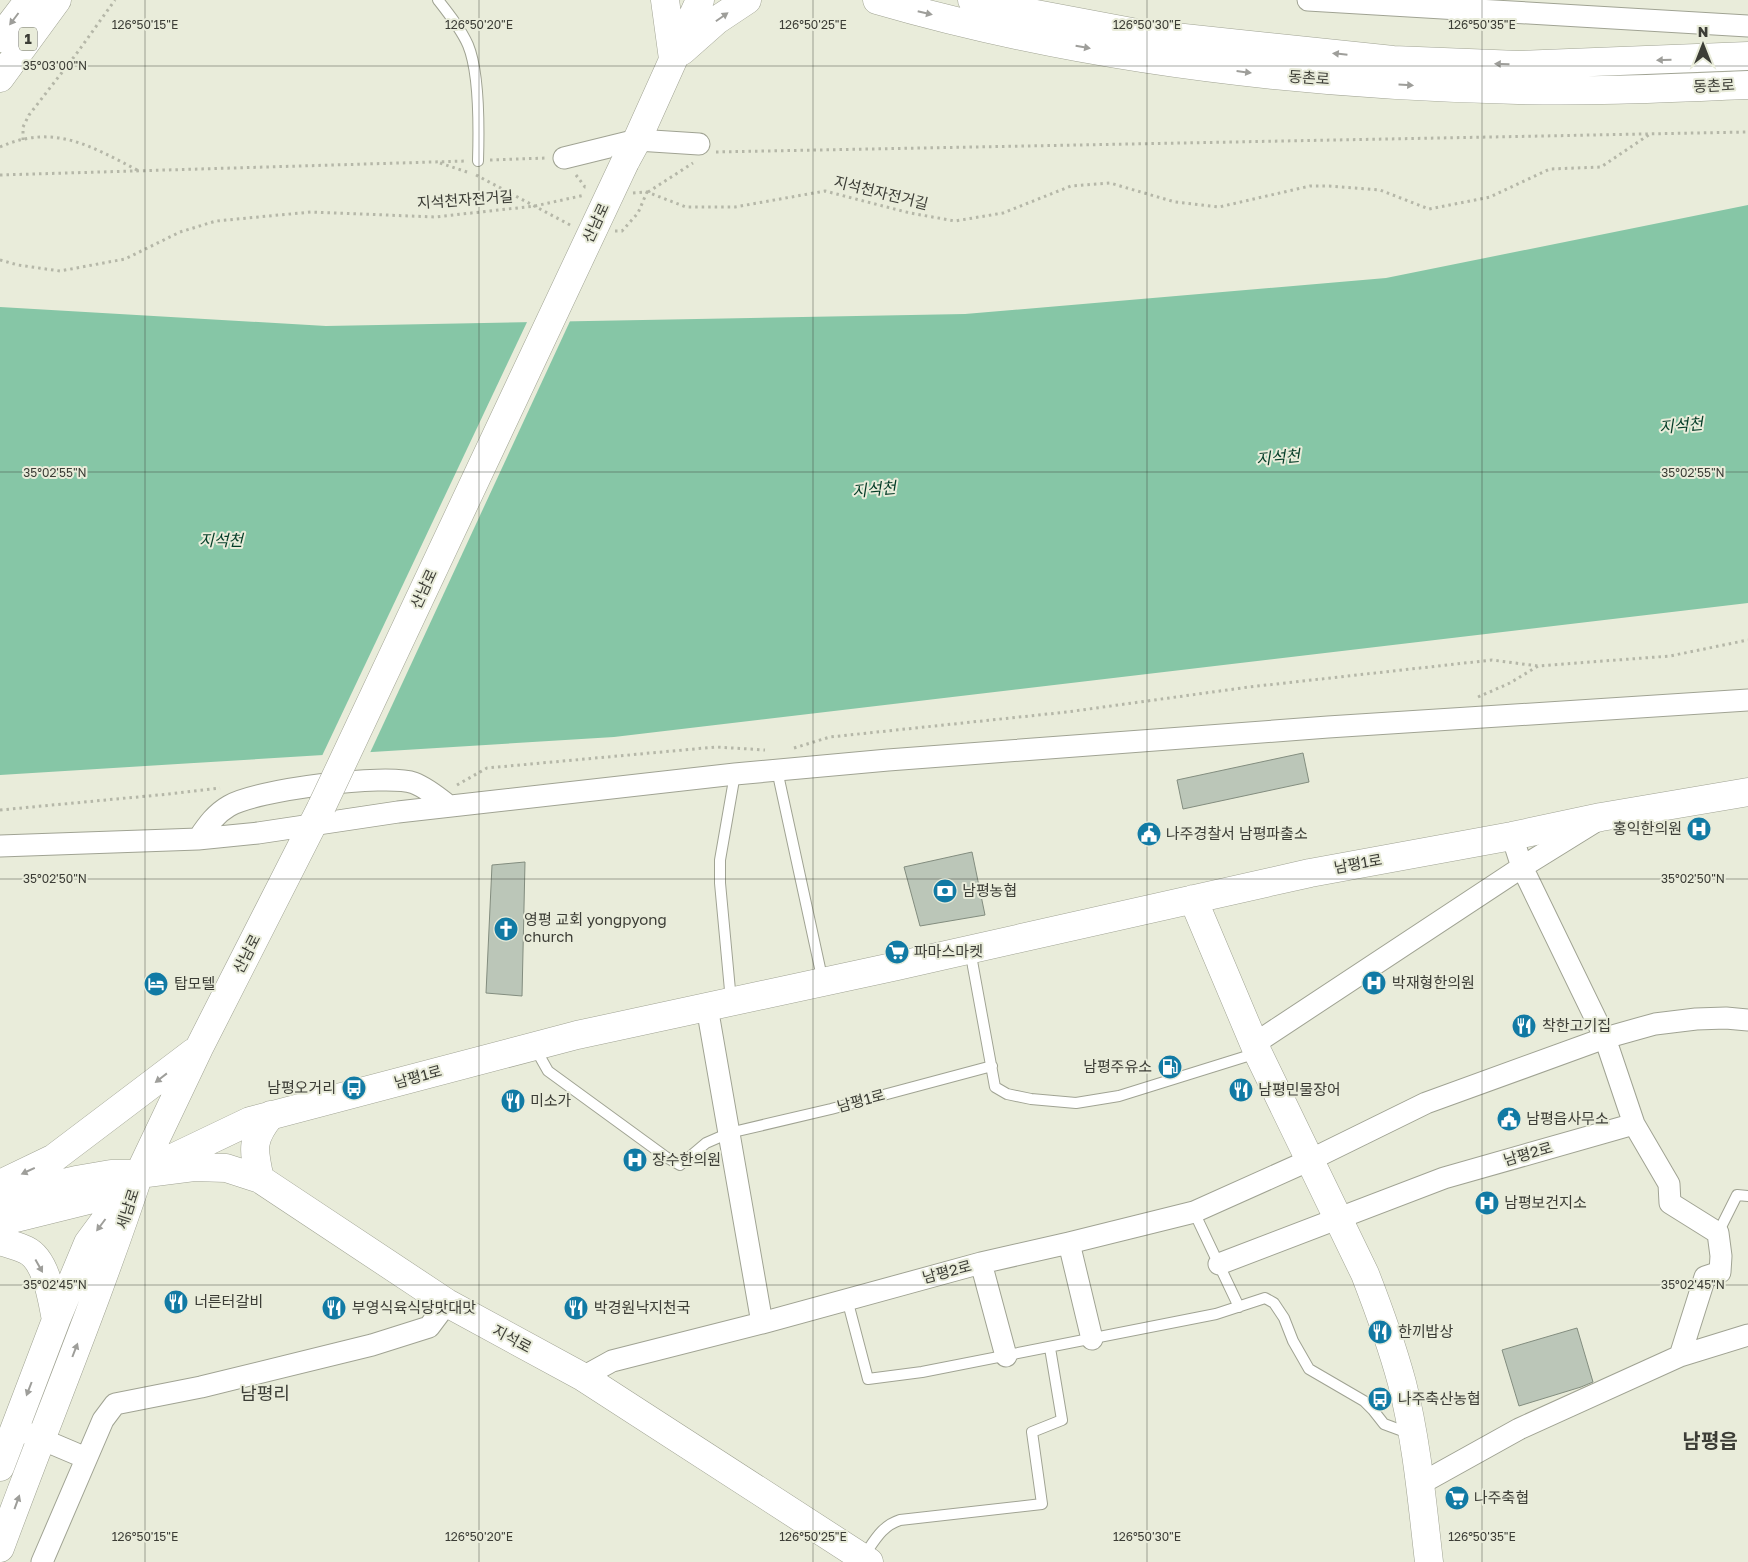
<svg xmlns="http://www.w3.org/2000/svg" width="1748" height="1562" font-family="'Golos Text','Noto Sans KR',sans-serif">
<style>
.water{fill:#86c6a6}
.pier{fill:#e9ecda}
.building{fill:#bbc6b8;stroke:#838d7f}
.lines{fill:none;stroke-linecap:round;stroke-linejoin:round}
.lane-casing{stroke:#a0a393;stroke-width:12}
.street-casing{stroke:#a0a393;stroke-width:23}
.secondary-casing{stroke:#a0a393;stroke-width:29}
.highway-casing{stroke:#a0a393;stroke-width:29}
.path{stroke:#b5b7a8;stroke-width:3;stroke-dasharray:2.5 4;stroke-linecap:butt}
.lane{stroke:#fff;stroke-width:10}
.street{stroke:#fff;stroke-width:21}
.secondary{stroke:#fff;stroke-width:28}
.highway{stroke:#fff;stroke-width:28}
.secondary-bridge-casing{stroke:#a0a393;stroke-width:29;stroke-linecap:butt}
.secondary-bridge{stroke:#fff;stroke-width:28}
.oneway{fill:#9e9e9a}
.ticks{fill:none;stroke:#3c3d36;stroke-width:1;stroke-opacity:0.45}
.labels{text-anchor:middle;stroke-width:4;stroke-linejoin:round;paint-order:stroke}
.shield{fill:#e9ecda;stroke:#707267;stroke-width:1}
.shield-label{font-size:14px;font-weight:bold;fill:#3c3d36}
.street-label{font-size:15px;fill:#3c3d36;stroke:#e9ecda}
.poi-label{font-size:15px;fill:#3c3d36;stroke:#e9ecda;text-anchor:start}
.water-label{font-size:16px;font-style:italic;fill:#043c27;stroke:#e9ecda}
.quarter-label{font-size:18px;fill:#3c3d36;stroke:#e9ecda}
.district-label{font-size:20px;font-weight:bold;fill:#3c3d36;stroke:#e9ecda}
.ticks-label{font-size:12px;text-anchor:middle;fill:#3c3d36;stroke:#e9ecda;stroke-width:4;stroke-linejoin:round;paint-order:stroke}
</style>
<rect width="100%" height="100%" fill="#e9ecda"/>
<path class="water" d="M1748,205V603L614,737L0,775V307L326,326L965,314L1386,278Z"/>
<path class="pier" d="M571,319L369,755L321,758L528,320Z"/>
<path class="building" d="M1303,753L1309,782L1183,809L1177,780Z
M972,852L985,915L920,926L904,867Z
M525,862L522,996L486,993L492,865Z
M1577,1328L1593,1382L1581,1387L1519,1406L1502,1350Z"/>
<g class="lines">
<defs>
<path id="lane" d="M438,0C449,14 461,29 468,45C480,74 479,129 478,161
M777,770L823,982
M970,950L995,1087L1007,1094L1031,1099L1076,1103L1119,1096L1257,1053
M731,1001L720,883V860L735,774
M535,1048L548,1071L666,1157L680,1165L706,1143L729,1133L831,1109L992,1066
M1194,1212L1239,1307
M1718,1233L1737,1195L1748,1196
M847,1299L868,1379L922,1372L1216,1314L1265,1298L1274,1303L1284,1318L1293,1341L1309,1369L1364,1401L1373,1410L1384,1424L1411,1434
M863,1557C874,1542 881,1526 900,1520L1042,1504L1032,1432L1062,1420L1050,1348"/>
<path id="street" d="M1308,0L1748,26
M564,158L637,140L699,144
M198,839C207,826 215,814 229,806C254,790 387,773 414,783C427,788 439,798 449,806
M0,846L198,839L258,833L398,812L735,774L888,760L1328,727L1748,700
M707,1007L762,1323
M1254,1044L1522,867L1593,823
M1634,1124L1669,1184L1670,1203L1718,1233L1721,1256L1720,1272L1705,1277L1680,1356
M1069,1243L1092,1339
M981,1263L1006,1356
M1219,1264L1444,1178L1634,1124L1605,1038L1522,867L1512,836
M583,1377L612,1361L762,1323L981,1263L1069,1243L1194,1212L1310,1160L1426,1103L1605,1038L1655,1024L1696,1019L1726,1018L1748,1020
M27,1433L86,1458
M1420,1484L1519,1429L1680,1356L1748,1335
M42,1562L103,1420L115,1404L201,1387L372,1345L429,1327L447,1303"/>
<path id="secondary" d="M665,0L673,59
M877,0C1083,60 1304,85 1518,90C1595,92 1672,88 1748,85
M972,0L1004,8L1137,33L1393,60L1519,65L1748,56
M682,51L717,20L747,0
M625,162L637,140L700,0
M1193,899L1258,1053L1365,1274C1379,1310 1392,1346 1402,1383C1417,1442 1422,1502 1429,1562
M139,1174L199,1048L322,806
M260,1179C253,1149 251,1139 271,1115
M0,1184L54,1158L194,1052
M0,1198L76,1180L111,1174H139L194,1167L226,1168L260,1179L447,1303L583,1377L869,1562
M0,1222L105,1196L139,1174L250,1121L577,1035L897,966L1310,873L1512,836L1601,817L1748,792
M0,1241C8,1244 18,1246 26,1250C47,1260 52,1300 56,1320
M0,1467L56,1320L88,1243L139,1174C97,1301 46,1423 0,1548"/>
<path id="highway" d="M0,38L29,0
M0,78L57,0"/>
</defs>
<use href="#lane" class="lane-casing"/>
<use href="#street" class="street-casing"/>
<use href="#secondary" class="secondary-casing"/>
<use href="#highway" class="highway-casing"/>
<path class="path" d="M23,140V127L29,115L77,53L115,0
M0,147C54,123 91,146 139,171
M716,152L1748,132
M490,160L546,158
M440,163L470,173
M0,175L466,161
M476,175L572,226
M576,175L585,187H589
M648,192L693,163
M633,193L647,192L686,207H735L825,191L910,213L955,221L1003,213L1071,186L1110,183L1175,202L1219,207L1310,186H1329L1380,190L1429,209L1490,197L1550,169L1601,167L1650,134
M615,231H622L638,213L647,192
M0,260L18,265L60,271L125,259L180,232L216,221L311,212L435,217L535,206L585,195
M1478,697L1510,683L1538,666L1670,656L1748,640
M794,748L830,737L1067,712L1249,687L1492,660L1538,666
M457,785L487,768L716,747L765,750
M0,810L169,794L220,788"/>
<use href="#lane" class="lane"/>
<use href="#street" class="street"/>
<use href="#secondary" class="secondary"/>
<use href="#highway" class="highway"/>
<defs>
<path id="secondary-bridge" d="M322,806L625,162"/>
</defs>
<use href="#secondary-bridge" class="secondary-bridge-casing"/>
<use href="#secondary-bridge" class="secondary-bridge"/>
</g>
<defs><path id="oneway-solid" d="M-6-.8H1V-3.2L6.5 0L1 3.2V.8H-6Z" transform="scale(1.25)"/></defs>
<g class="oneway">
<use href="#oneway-solid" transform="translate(925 13) rotate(13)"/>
<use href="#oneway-solid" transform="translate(722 17) rotate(-35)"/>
<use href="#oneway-solid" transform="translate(14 19) rotate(127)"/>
<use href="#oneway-solid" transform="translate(1083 47) rotate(10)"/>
<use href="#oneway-solid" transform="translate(1340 54) rotate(-174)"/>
<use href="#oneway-solid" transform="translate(1664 60) rotate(178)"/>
<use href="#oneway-solid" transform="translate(1502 64) rotate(-178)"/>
<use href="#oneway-solid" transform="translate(1244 72) rotate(7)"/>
<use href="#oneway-solid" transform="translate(1406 85) rotate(3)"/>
<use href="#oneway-solid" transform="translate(161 1078) rotate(142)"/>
<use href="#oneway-solid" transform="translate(28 1171) rotate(155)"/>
<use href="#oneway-solid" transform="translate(101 1225) rotate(127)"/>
<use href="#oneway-solid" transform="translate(39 1266) rotate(61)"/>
<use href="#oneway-solid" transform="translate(75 1350) rotate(-69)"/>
<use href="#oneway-solid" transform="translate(29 1389) rotate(111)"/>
<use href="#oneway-solid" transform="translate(17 1502) rotate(-70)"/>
</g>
<path class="ticks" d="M145,0V1562M479,0V1562M813,0V1562M1147,0V1562M1482,0V1562M0,66H1748M0,472H1748M0,879H1748M0,1285H1748"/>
<defs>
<symbol id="hospital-disc" viewBox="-11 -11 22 22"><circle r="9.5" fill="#117aa4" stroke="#e9ecda"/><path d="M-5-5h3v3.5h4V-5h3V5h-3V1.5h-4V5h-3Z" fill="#fff"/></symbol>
<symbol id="civic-disc" viewBox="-11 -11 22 22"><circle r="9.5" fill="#117aa4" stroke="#e9ecda"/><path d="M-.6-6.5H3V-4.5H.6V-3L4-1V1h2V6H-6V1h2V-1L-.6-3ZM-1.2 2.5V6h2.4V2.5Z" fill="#fff"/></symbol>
<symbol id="bank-disc" viewBox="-11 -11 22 22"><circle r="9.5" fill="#117aa4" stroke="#e9ecda"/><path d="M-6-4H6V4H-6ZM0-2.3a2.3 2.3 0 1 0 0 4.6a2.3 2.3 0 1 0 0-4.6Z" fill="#fff"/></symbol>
<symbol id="church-disc" viewBox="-11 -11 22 22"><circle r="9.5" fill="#117aa4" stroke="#e9ecda"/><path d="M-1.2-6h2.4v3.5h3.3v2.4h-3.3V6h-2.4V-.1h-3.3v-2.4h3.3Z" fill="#fff"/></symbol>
<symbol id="supermarket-disc" viewBox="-11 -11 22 22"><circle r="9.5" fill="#117aa4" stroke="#e9ecda"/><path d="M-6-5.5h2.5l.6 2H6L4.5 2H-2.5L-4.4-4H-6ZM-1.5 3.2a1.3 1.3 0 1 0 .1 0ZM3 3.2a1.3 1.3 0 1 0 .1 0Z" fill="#fff"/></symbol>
<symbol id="hotel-disc" viewBox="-11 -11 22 22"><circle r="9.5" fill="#117aa4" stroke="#e9ecda"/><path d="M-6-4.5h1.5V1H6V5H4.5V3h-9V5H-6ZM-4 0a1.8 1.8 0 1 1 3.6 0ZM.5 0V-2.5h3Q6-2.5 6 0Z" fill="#fff"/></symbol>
<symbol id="restaurant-disc" viewBox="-11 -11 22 22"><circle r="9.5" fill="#117aa4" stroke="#e9ecda"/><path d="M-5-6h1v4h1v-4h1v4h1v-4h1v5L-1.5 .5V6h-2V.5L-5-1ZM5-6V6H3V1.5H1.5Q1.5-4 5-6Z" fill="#fff"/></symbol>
<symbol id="fuel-disc" viewBox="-11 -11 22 22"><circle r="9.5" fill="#117aa4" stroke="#e9ecda"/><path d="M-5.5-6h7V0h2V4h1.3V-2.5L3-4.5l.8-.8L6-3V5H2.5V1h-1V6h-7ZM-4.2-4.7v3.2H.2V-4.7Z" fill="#fff"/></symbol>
<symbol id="bus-disc" viewBox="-11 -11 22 22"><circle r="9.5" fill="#117aa4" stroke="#e9ecda"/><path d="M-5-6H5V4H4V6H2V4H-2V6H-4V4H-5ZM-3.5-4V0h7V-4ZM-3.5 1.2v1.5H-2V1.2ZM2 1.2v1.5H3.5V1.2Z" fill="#fff"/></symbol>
</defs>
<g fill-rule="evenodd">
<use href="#hospital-disc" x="1685" y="815" width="28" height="28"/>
<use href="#civic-disc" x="1135" y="820" width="28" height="28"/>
<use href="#bank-disc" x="931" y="877" width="28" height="28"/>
<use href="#church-disc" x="492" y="915" width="28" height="28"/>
<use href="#supermarket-disc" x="883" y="938" width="28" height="28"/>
<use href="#hospital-disc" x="1360" y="969" width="28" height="28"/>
<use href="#hotel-disc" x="142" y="970" width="28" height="28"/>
<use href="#restaurant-disc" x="1510" y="1012" width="28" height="28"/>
<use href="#fuel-disc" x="1156" y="1053" width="28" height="28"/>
<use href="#bus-disc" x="340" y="1074" width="28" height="28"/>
<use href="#restaurant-disc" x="1227" y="1076" width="28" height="28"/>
<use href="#restaurant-disc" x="499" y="1087" width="28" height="28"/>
<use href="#civic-disc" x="1495" y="1105" width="28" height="28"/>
<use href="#hospital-disc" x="621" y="1146" width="28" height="28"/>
<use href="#hospital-disc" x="1473" y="1189" width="28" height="28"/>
<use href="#restaurant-disc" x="162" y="1288" width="28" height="28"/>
<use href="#restaurant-disc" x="320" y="1294" width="28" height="28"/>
<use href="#restaurant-disc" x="562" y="1294" width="28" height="28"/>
<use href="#restaurant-disc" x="1366" y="1318" width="28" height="28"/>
<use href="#bus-disc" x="1366" y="1385" width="28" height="28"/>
<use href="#supermarket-disc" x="1443" y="1484" width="28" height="28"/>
</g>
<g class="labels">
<rect class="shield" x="19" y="27.5" width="18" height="23" rx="4"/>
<g class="shield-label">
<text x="28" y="44">1</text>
</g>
<g class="street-label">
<text transform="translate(1309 78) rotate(4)" y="5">동촌로</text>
<text transform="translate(1714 86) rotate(-3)" y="5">동촌로</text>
<text transform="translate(881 193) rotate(14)" y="5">지석천자전거길</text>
<text transform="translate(465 200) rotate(-4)" y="5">지석천자전거길</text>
<text transform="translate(596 223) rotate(-65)" y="5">산남로</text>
<text transform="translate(424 589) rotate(-65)" y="5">산남로</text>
<text transform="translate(1358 864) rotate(-10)" y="5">남평1로</text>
<text transform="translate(247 954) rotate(-63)" y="5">산남로</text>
<text transform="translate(418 1077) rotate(-15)" y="5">남평1로</text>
<text transform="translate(861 1101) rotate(-15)" y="5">남평1로</text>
<text transform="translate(1528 1154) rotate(-16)" y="5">남평2로</text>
<text transform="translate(128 1209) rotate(-72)" y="5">세남로</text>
<text transform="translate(947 1272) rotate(-15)" y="5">남평2로</text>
<text transform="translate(512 1339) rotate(28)" y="5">지석로</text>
</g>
<g class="poi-label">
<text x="1682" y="834" text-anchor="end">홍익한의원</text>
<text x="1166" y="839">나주경찰서 남평파출소</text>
<text x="962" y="896">남평농협</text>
<text x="524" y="925">영평 교회 yongpyong<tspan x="524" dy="17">church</tspan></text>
<text x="914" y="957">파마스마켓</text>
<text x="1392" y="988">박재형한의원</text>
<text x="174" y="989">탑모텔</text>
<text x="1542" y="1031">착한고기집</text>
<text x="1152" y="1072" text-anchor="end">남평주유소</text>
<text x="336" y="1093" text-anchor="end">남평오거리</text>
<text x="1258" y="1095">남평민물장어</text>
<text x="530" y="1106">미소가</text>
<text x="1526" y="1124">남평읍사무소</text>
<text x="652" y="1165">장수한의원</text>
<text x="1504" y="1208">남평보건지소</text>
<text x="194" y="1307">너른터갈비</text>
<text x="352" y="1313">부영식육식당맛대맛</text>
<text x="594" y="1313">박경원낙지천국</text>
<text x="1398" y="1337">한끼밥상</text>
<text x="1398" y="1404">나주축산농협</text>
<text x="1474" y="1503">나주축협</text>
</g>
<g class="water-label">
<text transform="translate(1681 425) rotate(-5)" y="6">지석천</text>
<text transform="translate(1278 457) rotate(-5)" y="6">지석천</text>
<text transform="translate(874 489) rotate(-5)" y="6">지석천</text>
<text x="221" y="546">지석천</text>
</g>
<g class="quarter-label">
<text x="265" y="1400">남평리</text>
</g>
<g class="district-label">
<text x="1710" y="1448">남평읍</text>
</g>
</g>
<g class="ticks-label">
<text x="145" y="29">126°50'15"E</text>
<text x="479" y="29">126°50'20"E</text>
<text x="813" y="29">126°50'25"E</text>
<text x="1147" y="29">126°50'30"E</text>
<text x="1482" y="29">126°50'35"E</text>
<text x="55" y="70">35°03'00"N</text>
<text x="55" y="477">35°02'55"N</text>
<text x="1693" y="477">35°02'55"N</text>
<text x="55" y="883">35°02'50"N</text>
<text x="1693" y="883">35°02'50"N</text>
<text x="55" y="1289">35°02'45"N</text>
<text x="1693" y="1289">35°02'45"N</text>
<text x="145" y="1541">126°50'15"E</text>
<text x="479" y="1541">126°50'20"E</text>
<text x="813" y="1541">126°50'25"E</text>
<text x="1147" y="1541">126°50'30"E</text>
<text x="1482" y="1541">126°50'35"E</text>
</g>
<g transform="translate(1703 45)" stroke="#e9ecda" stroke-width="4" paint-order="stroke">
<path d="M0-4L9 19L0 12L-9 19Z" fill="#3c3d36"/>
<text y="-8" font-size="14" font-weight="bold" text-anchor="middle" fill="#3c3d36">N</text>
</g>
</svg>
